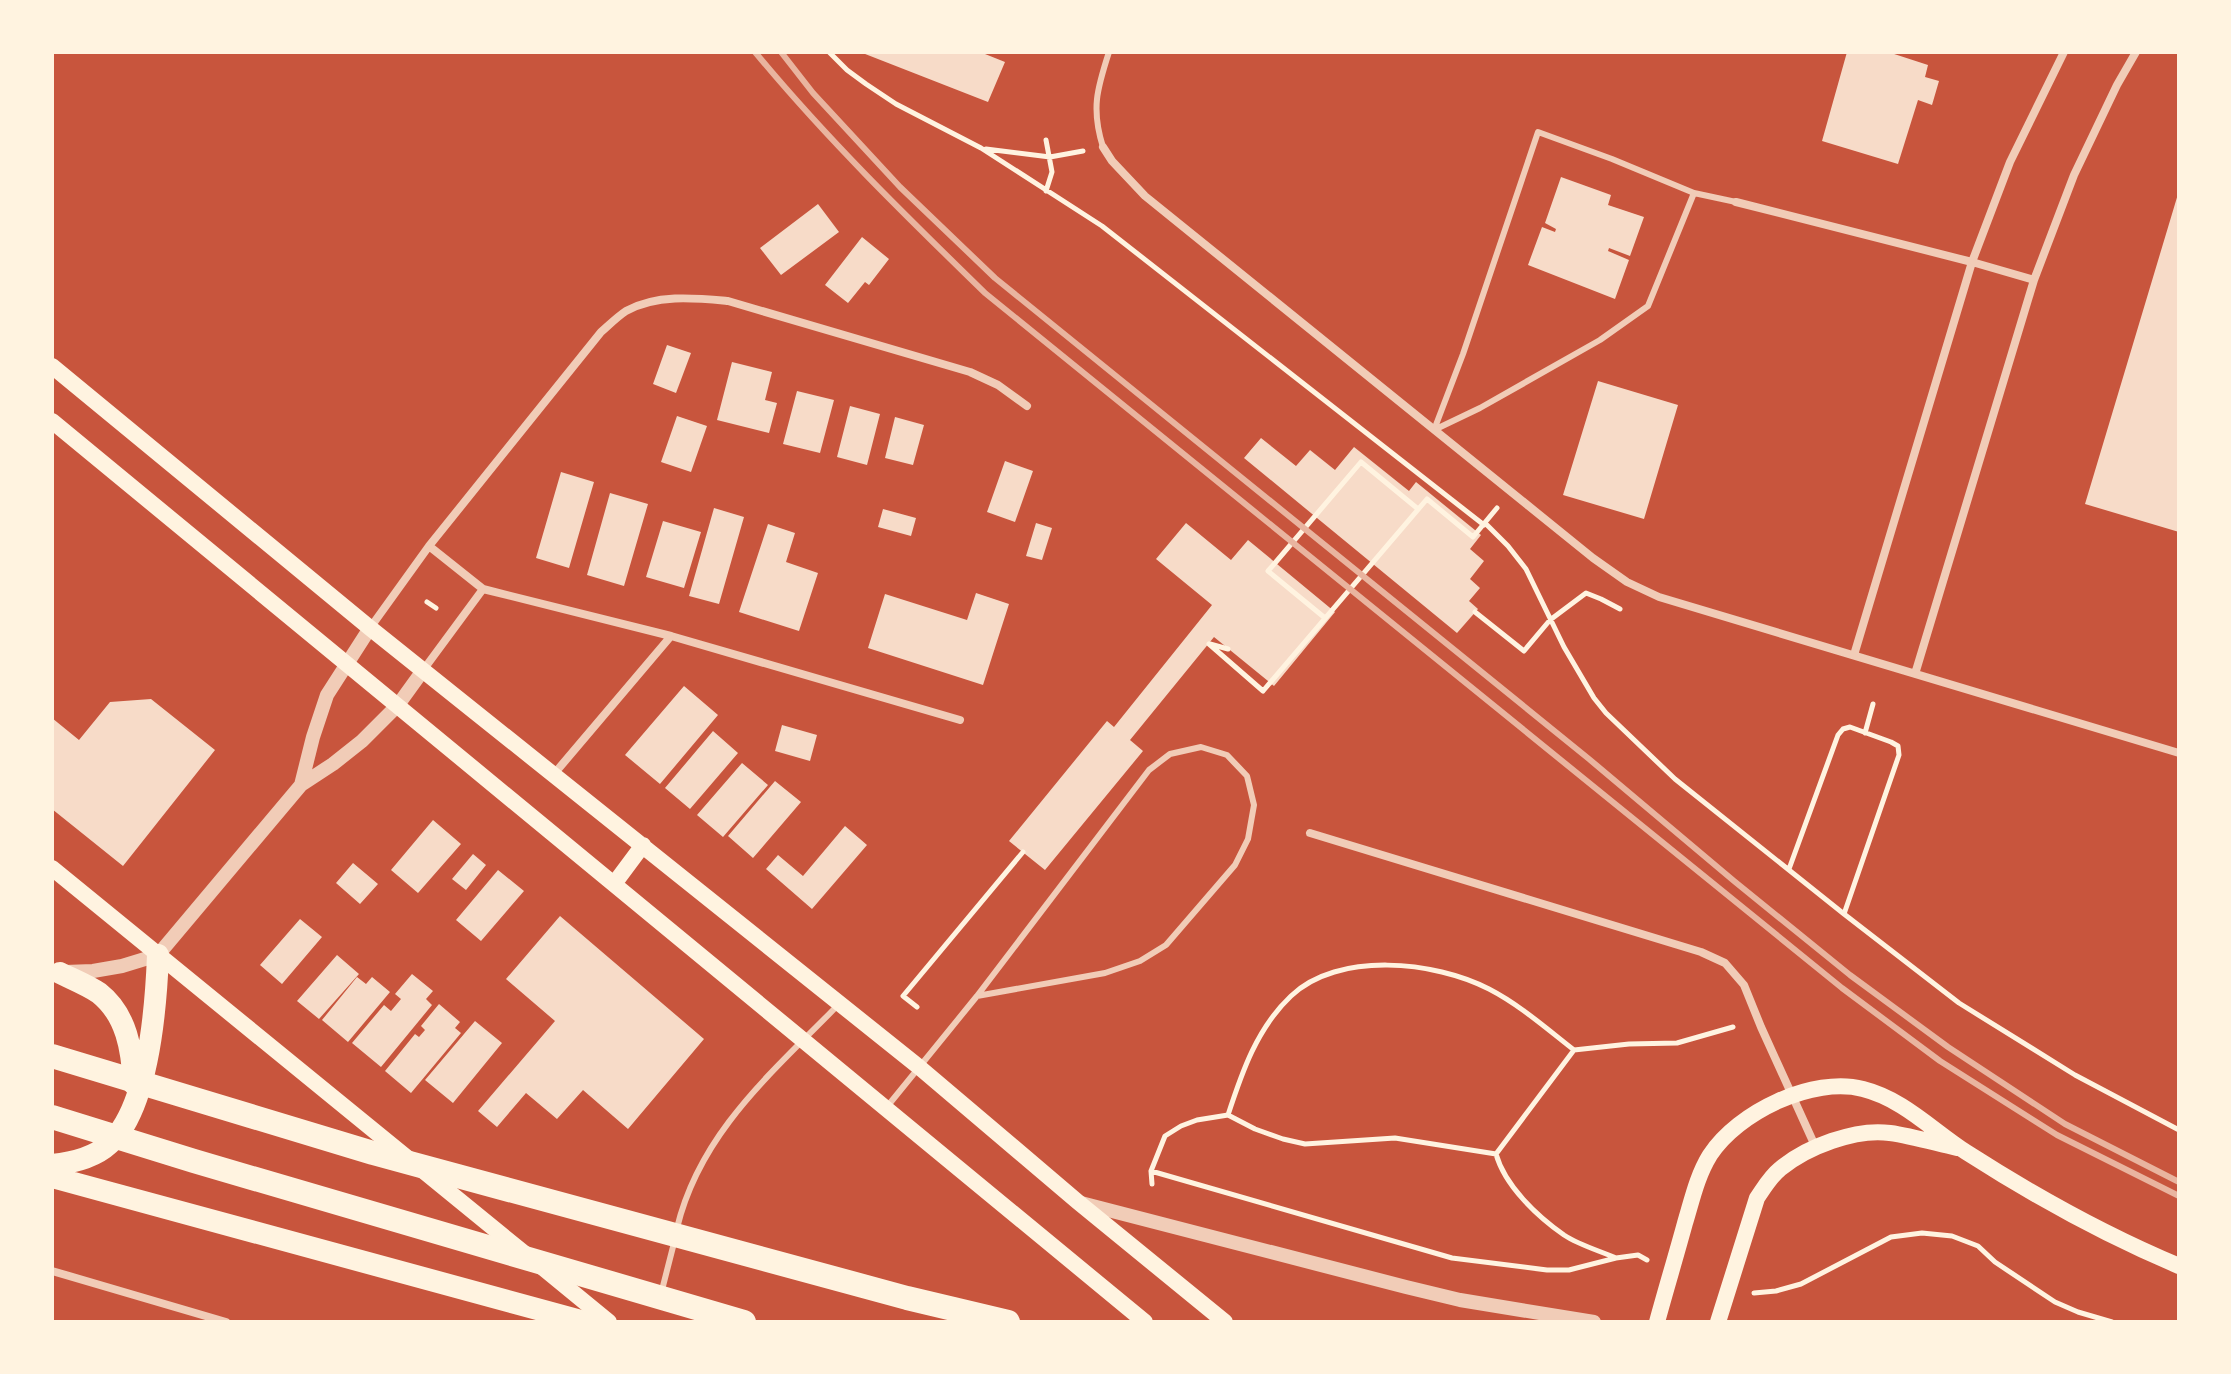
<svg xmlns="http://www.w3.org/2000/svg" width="2231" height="1374" font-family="Karla,sans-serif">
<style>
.building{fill:#f7dbc8}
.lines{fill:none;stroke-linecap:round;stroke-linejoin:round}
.path{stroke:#fff3e0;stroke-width:5}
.service{stroke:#f1ccb7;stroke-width:6}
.minor{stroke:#f1ccb7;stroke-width:8}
.tertiary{stroke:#f1ccb7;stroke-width:14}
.secondary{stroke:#fff3e0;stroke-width:16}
.trunk{stroke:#fff3e0;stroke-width:22}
.motorway{stroke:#fff3e0;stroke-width:24}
.rail{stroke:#e9b49f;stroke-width:6}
</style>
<rect width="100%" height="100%" fill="#c8553d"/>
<path class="building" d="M860,52H980L1005,62L988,102Z
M1847,52H1888L1928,65L1925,77L1939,81L1932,105L1918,100L1898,164L1822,141Z
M1561,177L1611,195L1608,205L1644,217L1630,256L1609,248L1608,251L1629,260L1615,299L1528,265L1542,227L1555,232L1556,229L1545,223Z
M2178,194H2179V532L2085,504Z
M818,204L839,232L781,275L760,248Z
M862,237L889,259L869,285L865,282L848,303L825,285Z
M667,345L691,353L676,393L653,384Z
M732,362L772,372L765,400L777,403L769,433L717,420Z
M1598,381L1678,405L1644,519L1563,495Z
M797,391L834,400L820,453L783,444Z
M850,406L880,414L867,465L837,457Z
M677,416L707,426L691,472L661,462Z
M895,417L924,425L913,465L885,458Z
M1261,438L1296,466L1310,450L1335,470L1354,447L1409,491L1416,482L1481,535L1470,549L1484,561L1470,579L1480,588L1469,601L1478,609L1457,633L1244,458Z
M1005,461L1033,471L1015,522L987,512Z
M561,472L594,482L569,568L536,558Z
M610,493L648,504L624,586L587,575Z
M714,508L744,517L719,604L689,596Z
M883,509L916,518L911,536L878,527Z
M663,521L701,532L684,588L646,577Z
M1036,523L1052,528L1042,560L1026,556Z
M1186,523L1231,560L1248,540L1335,612L1274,686L1214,637L1130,740L1143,751L1045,870L1009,841L1107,721L1114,727L1212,605L1156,559Z
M768,524L795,533L786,562L818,573L799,631L739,612Z
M976,593L1009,604L983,685L868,648L885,594L967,620Z
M684,686L718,715L660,784L625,755Z
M151,699L215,750L123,866L52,809V718L79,740L110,702Z
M782,725L817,735L810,761L775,751Z
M713,731L738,753L690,809L665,788Z
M742,763L768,785L723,837L697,815Z
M775,781L801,802L753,858L728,836Z
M433,820L461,844L418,893L391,870Z
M845,826L867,845L812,909L766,869L778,855L803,876Z
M473,854L486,865L466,890L452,879Z
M353,863L378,884L360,904L336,883Z
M498,870L524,891L481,941L456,920Z
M560,916L704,1039L628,1129L583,1090L557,1119L526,1093L497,1127L478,1111L555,1021L506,979Z
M300,919L322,937L282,984L260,965Z
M337,955L359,974L319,1019L297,1001Z
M412,974L433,991L426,999L432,1005L381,1067L352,1043L384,1005L391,1011L401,999L395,994Z
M357,977L366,984L372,977L390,992L348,1042L322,1020Z
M439,1004L460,1022L455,1028L461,1033L411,1093L385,1071L415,1034L419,1037L425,1030L421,1026Z
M475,1021L502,1043L453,1103L425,1080Z"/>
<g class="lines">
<path class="path" d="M829,52L847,70L866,84L896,104L981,148L1102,226L1484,525
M986,149L1050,157L1083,151
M1046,191L1052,172L1046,140
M1485,523L1508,546L1526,569L1564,647L1594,698L1606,713L1675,779L1844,914L1959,1003L2075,1075L2179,1130
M427,602L436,608
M1475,612L1524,651L1550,620L1586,593L1601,599L1620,609
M1325,618L1268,571L1275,563L1361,462L1418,509
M1209,644L1263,691L1427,499L1473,537L1497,508
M1210,644L1228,649
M1865,733L1873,704
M1789,869L1838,735L1843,729L1850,727L1891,742L1898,746L1899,755L1844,914
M917,1007L903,996L1023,852
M1228,1115C1242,1072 1257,1028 1291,996C1338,951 1435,961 1489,989C1520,1005 1547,1029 1574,1050L1629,1044L1677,1043L1733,1027
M1496,1154L1574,1050
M1151,1171L1452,1258L1547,1270H1569L1616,1258L1638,1255L1647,1260
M1152,1184L1151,1171L1165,1136L1181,1126L1197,1120L1228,1115L1255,1129L1283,1139L1305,1144L1395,1138L1496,1154C1505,1186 1537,1216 1564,1235C1579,1245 1600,1251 1616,1258
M1754,1293L1776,1291L1801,1284L1891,1237L1922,1233L1952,1236L1978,1246L1995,1262L2055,1302L2078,1312L2112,1322"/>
<path class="service" d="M1103,147C1091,109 1097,89 1109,52
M1434,430L1463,354L1538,132L1612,159L1694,193L1736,202
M1434,430L1480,408L1600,340L1648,306L1694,193
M886,1108L977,996L1149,770L1170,754L1201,747L1227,755L1247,776L1254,805L1248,839L1235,865L1166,945L1140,961L1105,973L977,996
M677,1228C700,1132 773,1072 839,1004
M662,1290L675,1239"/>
<path class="minor" d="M1103,147L1112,161L1145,196L1593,558L1627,582L1659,597L2179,753
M1736,202L1972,262L2034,280
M429,546L483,589L671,636L960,720
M370,628L429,546L601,332C609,325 617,317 626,311C657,294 695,298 728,301L970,372L998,385L1027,406
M1854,655L1972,262L2010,162L2064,52
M424,669L483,589
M1915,674L2034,280L2074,175L2117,85L2136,52
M554,774L671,636
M1310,833L1701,952L1725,963L1744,985L1761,1027L1816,1148
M52,1271L226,1322"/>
<path class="tertiary" d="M301,785L313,737L327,695L370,628
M65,972L93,971L122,966L158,955L301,785L333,764L362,741L398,705L424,669
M1081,1203L1406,1287L1460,1300L1594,1322"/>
<path class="secondary" d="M52,366L370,628L919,1067L1078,1202L1225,1322
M52,421L1145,1322
M52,868L524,1253
M614,884L643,845
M542,1267L609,1322
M1657,1322C1666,1289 1676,1256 1685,1223C1692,1200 1697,1176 1710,1155C1738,1112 1813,1076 1863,1089C1903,1099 1932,1130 1966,1152C2033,1195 2105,1235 2179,1266
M1718,1322L1757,1198C1764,1188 1770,1177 1780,1169C1806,1147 1856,1128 1890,1133C1912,1136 1935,1143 1957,1148"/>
<path class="trunk" d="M60,973C72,979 87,985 99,993C127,1015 132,1050 134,1084
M52,1165C71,1163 95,1157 109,1144C149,1108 156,1006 158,955
M52,1177L585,1322"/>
<path class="motorway" d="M52,1056L373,1153L907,1298L1008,1322
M52,1117L194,1161L744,1322"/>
<path class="rail" d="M755,52C826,138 905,215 985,293L1842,988L1940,1061L2057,1135L2179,1196
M781,52L813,93L900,187L995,278L1589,759L1734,881L1850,975L1948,1047L2065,1124L2179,1182"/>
</g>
<rect width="2231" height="1374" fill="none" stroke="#fff3e0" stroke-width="108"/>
</svg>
